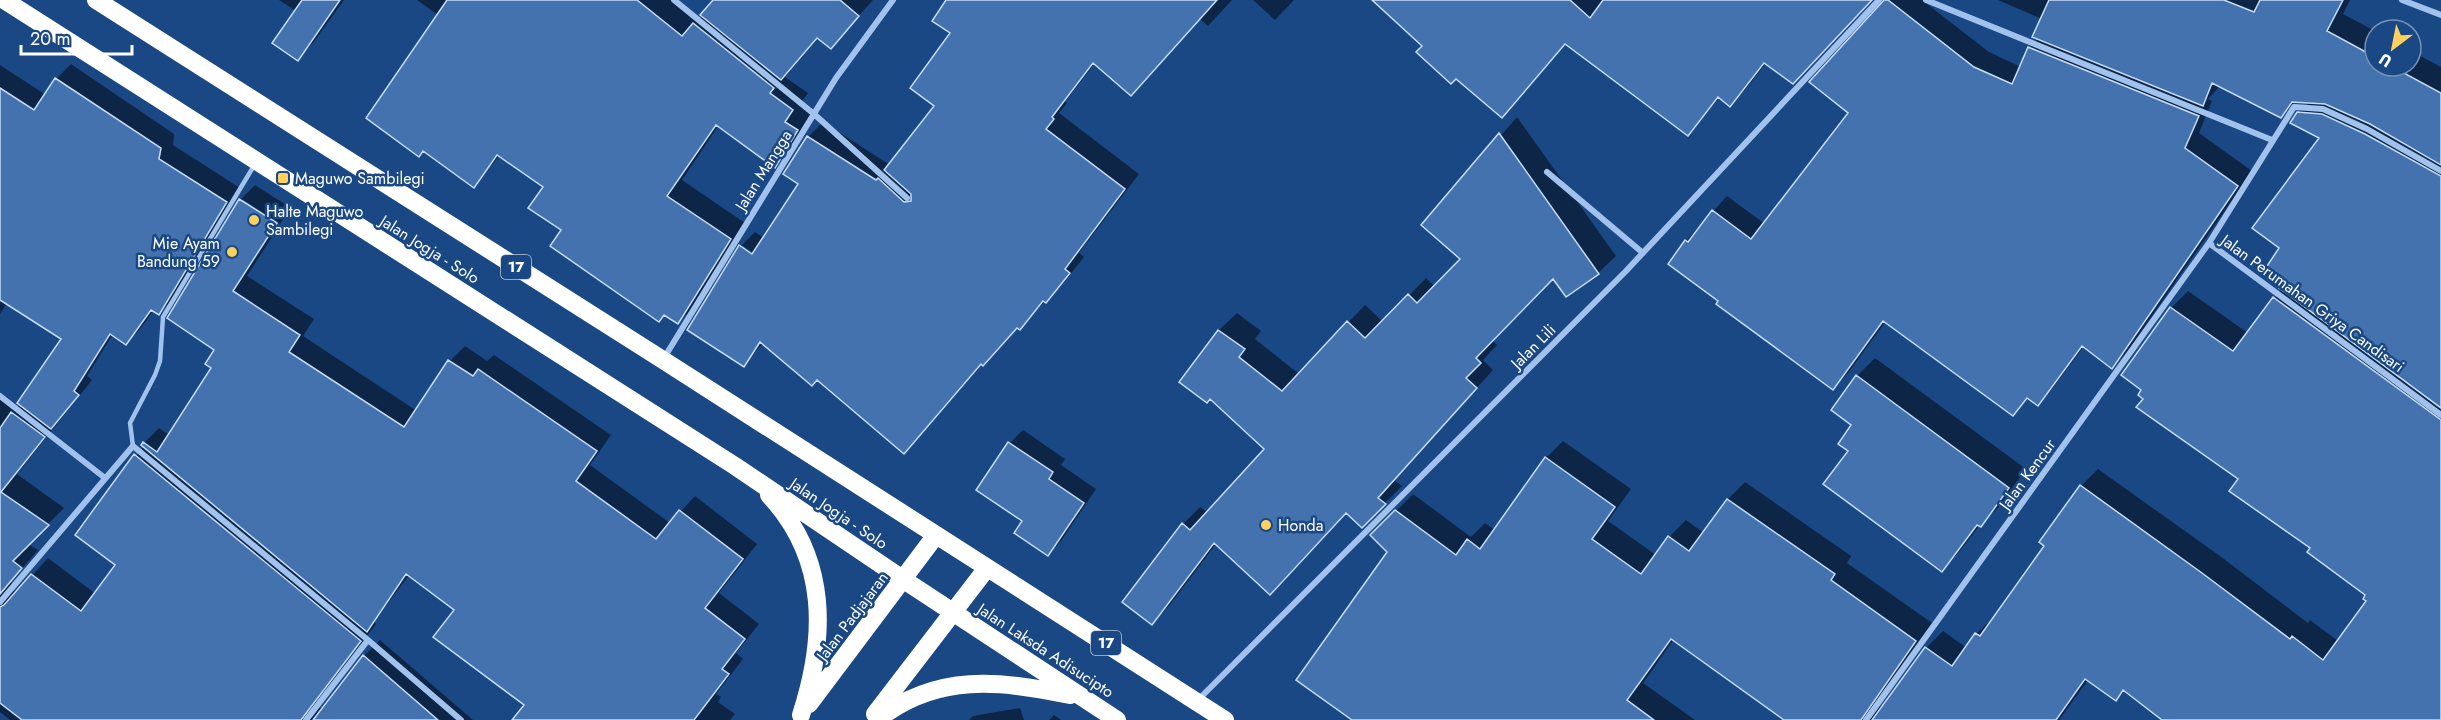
<svg xmlns="http://www.w3.org/2000/svg" width="2441" height="720" font-family="Jost,sans-serif">
<style>
.shadow{fill:#0007;fill-rule:evenodd}
.building{fill:#4372af;stroke:#c6ddf9;stroke-width:1.5}
.lines{fill:none;stroke-linecap:round;stroke-linejoin:round}
.lane{stroke:#a1c2ec;stroke-width:4.5}
.street{stroke:#a1c2ec;stroke-width:6}
.highway{stroke:#fff;stroke-width:18}
.poi-dot{fill:#fed05d;stroke:#1a4885;stroke-width:2}
.labels{text-anchor:middle;stroke-width:5;stroke-linejoin:round;paint-order:stroke}
.shield{fill:#1a4885;stroke:#bac8da;stroke-width:1.5}
.shield-label{font-size:15px;font-weight:bold;fill:#fff}
.street-label{font-size:16px;fill:#fff;stroke:#1a4885}
.poi-label{font-size:16px;fill:#fff;stroke:#1a4885;text-anchor:start}
</style>
<rect width="100%" height="100%" fill="#1a4885"/>
<path class="shadow" d="M279,0H344L313,43L298,59L296,11Z
M417,0H672L698,21L715,0H873L831,47L819,37L785,77L808,93L799,105L812,114L790,150L775,166L719,125L682,180L745,223L694,307L678,322L563,230L545,187L500,155L474,186L438,15Z
M948,0H1232L1208,26L1200,19L1145,79L1095,63L1065,102L1067,103L1059,113L1139,174L1079,253L1084,257L1061,286L982,363L904,452L818,378L763,343L743,365L741,246L755,232L764,238L800,184L808,137L823,122L890,165L936,105L952,33ZM742,245L759,257L757,259L742,249Z
M1253,0H1294L1275,20Z
M1396,0H1871L1766,63L1745,90L1730,105L1720,97L1688,134L1566,43L1502,116L1424,46Z
M1884,0H1922L1989,52L2021,67L2029,48L2039,38L2042,19L1998,0H2350L2343,14L2375,31V66H2411V51L2441,67L2440,720H2165L2125,690L2116,699L2088,680L2059,720H1787L1674,639L1643,683L1695,720H1355L1389,552L1372,535L1413,494L1471,537L1485,523L1495,530L1546,458L1563,441L1631,489L1608,521L1656,555L1669,537L1686,520L1704,533L1728,499L1745,482L1851,556L1847,563L1932,623L1878,704L1883,708L1926,648L1943,631L1967,648L1976,634L1994,617L1995,618L2046,545L2081,486L2098,469L2220,556L2308,623L2310,620L2338,641L2368,601L2367,595L2312,548L2240,479L2145,398L2171,308L2188,291L2248,333L2282,289L2287,279L2282,248L2321,137L2298,113L2310,102L2296,101L2280,117L2220,86L2208,99L2212,101L2199,133L2252,171L2127,352L2112,367L2084,346L2052,389L2038,404L2029,397L2013,414L1886,321L1848,373L1833,388L1721,300L1670,264L1686,241L1727,196L1765,224L1850,112Z
M71,64L174,134L173,145L240,188L173,299L159,313L154,310L140,329L126,344L113,334L87,376L92,380L17,474L64,508L28,544L38,550L11,581L13,591L19,590L48,558L96,594L117,565L77,535L144,446V443L159,428L169,435L213,367L240,200L255,185L291,208L280,224L242,199V203L279,226L247,276L314,319L303,336L417,411L450,361L465,346L487,361L494,355L611,435L590,465L670,523L695,496L757,544L719,593L759,624L736,653L743,659L716,694L721,697L718,702L735,714L730,720H521L527,704L456,610L409,575L374,622L376,624L318,699V708H324L364,656L380,640L473,720H10L0,712V395L17,408L63,339L7,303L0,314V65L46,95L56,79Z
M1517,117L1616,256L1598,273L1566,295L1553,277L1492,340L1497,345L1483,360L1493,370L1394,480L1402,486L1362,526L1347,512L1216,544L1169,606L1152,623L1183,524L1200,507L1208,513L1266,449L1211,397L1181,382L1219,330L1237,313L1261,331L1255,339L1299,374L1365,305L1383,322L1426,278L1435,287L1463,259L1423,225Z
M1875,358L2026,469L1999,507L1980,525L1960,551L1942,570L1851,450L1853,425L1833,409L1857,376Z
M1023,430L1065,459L1061,465L1096,489L1061,541L1048,554L1024,520L978,490L1010,443Z
M1020,708L1024,720H969L973,716Z
M1054,715L1061,720H1049Z"/>
<path class="building" d="M302,0H340L298,61L272,43Z
M447,0H637L682,36L693,23L774,88L770,93L793,110L785,122L798,130L775,168L716,125L667,196L731,239L678,324L664,315L659,322L550,246L561,230L528,208L543,187L497,155L474,188L423,151L419,157L366,118Z
M713,0H840L859,16L831,49L817,38L781,80L700,15Z
M946,0H1217L1131,96L1093,63L1052,117L1054,119L1046,129L1125,189L1065,269L1070,273L1046,303L1043,301L1020,330L1017,328L983,366L981,364L904,454L817,380L812,386L760,342L744,367L687,330L739,245L752,254L798,184L783,174L807,136L876,180L878,178L904,202L911,201V194L884,170L934,106L910,88L950,33L932,21Z
M1372,0H1570L1590,18L1603,0H1872L1793,84L1764,63L1730,107L1718,97L1688,136L1565,44L1502,118L1456,79L1451,84L1416,52L1422,46Z
M1884,0H1888L1974,67L2012,84L2028,47L2199,116L2185,148L2238,186L2112,369L2082,346L2038,406L2027,398L2013,416L1883,321L1833,390L1716,304L1718,301L1668,264L1685,240L1688,242L1712,210L1751,239L1848,113L1809,82Z
M2049,0H2224L2254,12L2260,0H2343L2327,31L2375,57V66H2391L2441,93V165L2370,124L2325,104L2292,102L2281,118L2212,83L2203,106L2032,37Z
M55,78L161,148L159,159L227,202L159,315L151,310L126,345L110,334L74,391L79,395L51,429L17,403L61,339L0,300V88L34,110Z
M2297,112L2322,114L2365,134L2441,176V408L2279,288L2285,280L2267,266L2279,248L2252,228L2319,138L2290,123Z
M1499,133L1599,274L1566,297L1553,279L1476,358L1481,363L1466,378L1477,388L1378,498L1386,504L1362,528L1346,513L1270,595L1214,543L1152,625L1122,602L1182,523L1190,530L1264,449L1210,399L1207,403L1179,382L1218,330L1245,349L1239,357L1282,391L1347,321L1365,338L1408,294L1417,303L1460,259L1421,225Z
M239,199L277,223L233,291L300,335L289,352L404,427L448,360L473,376L478,369L597,451L576,481L656,539L679,510L743,559L705,608L745,639L722,669L729,674L694,720H512L524,705L433,637L454,610L406,574L367,632L141,445L143,442L157,452L211,368L205,364L214,350L167,318Z
M2273,297L2441,420V720H2162L2123,690L2116,701L2085,679L2056,720H1872L1925,647L1952,666L1975,633L1980,636L2044,546L2039,542L2080,485L2202,573L2290,639L2292,636L2323,660L2366,601L2363,599L2365,595L2307,552L2310,548L2229,491L2238,479L2136,407L2143,399L2138,395L2141,390L2121,375L2170,307L2233,351Z
M1856,375L2009,488L1981,527L1977,525L1942,572L1823,484L1848,451L1838,444L1851,425L1831,410Z
M11,412L45,437L1,492L49,525L13,561L22,568L0,594V428Z
M1008,442L1053,472L1049,479L1084,503L1048,556L1014,533L1022,521L976,490Z
M134,454L361,641L301,720H22L0,703V607L4,605L31,574L81,611L115,565L75,535Z
M1545,457L1615,507L1592,539L1641,574L1668,536L1689,551L1727,499L1835,574L1831,580L1916,641L1861,720H1784L1671,639L1627,700L1654,720H1352L1296,680L1387,552L1370,535L1395,510L1456,555L1467,539L1480,549Z
M363,655L438,720H313Z"/>
<g class="lines">
<path class="lane" d="M133,446L130,423L155,375L160,361L163,317L255,164"/>
<path class="street" d="M674,0L814,114L907,198
M1926,0L2272,140
M2402,0L2441,15
M1547,172L1643,253
M2209,243L2441,415
M664,358L836,78L893,0
M0,396L105,478
M0,602L133,446L368,640L461,720
M1199,699L1626,271L1879,0
M306,720L368,640
M1866,720L2209,243L2294,107L2323,109L2367,129L2441,171"/>
<path class="highway" d="M4,0L735,466L904,580L1117,720
M96,0L663,360L1225,720
M769,495C829,559 826,638 801,715
M809,704L936,535
M875,714L987,568
M877,720C937,672 1001,681 1070,695"/>
</g>
<g class="poi-dot">
<rect x="277" y="172" width="12" height="12" rx="3"/>
<circle cx="254" cy="220" r="6"/>
<circle cx="232" cy="252" r="6"/>
<circle cx="1266" cy="525" r="6"/>
</g>
<g class="labels">
<g class="shield">
<rect x="501" y="255" width="30" height="24" rx="4.5"/>
<rect x="1091" y="631" width="30" height="24" rx="4.5"/>
</g>
<g class="shield-label">
<text x="516" y="272">17</text>
<text x="1106" y="648">17</text>
</g>
<g class="street-label">
<text transform="translate(763 170) rotate(-58)" y="6">Jalan Mangga</text>
<text transform="translate(430 249) rotate(32)" y="6">Jalan Jogja - Solo</text>
<text transform="translate(2313 303) rotate(36)" y="6">Jalan Perumahan Griya Candisari</text>
<text transform="translate(1533 346) rotate(-45)" y="6">Jalan Lili</text>
<text transform="translate(2027 474) rotate(-54)" y="6">Jalan Kencur</text>
<text transform="translate(839 513) rotate(34)" y="6">Jalan Jogja - Solo</text>
<text transform="translate(852 616) rotate(-53)" y="6">Jalan Padjajaran</text>
<text transform="translate(1046 650) rotate(33)" y="6">Jalan Laksda Adisucipto</text>
</g>
<g class="poi-label">
<text x="295" y="184">Maguwo Sambilegi</text>
<text x="266" y="217">Halte Maguwo<tspan x="266" dy="18">Sambilegi</tspan></text>
<text x="220" y="249" text-anchor="end">Mie Ayam<tspan x="220" dy="18">Bandung 59</tspan></text>
<text x="1278" y="531">Honda</text>
</g>
</g>
<g transform="translate(2393 48) rotate(212)"><circle r="28" fill="#1a4885" stroke="#7691b6" stroke-width="1.5"/>
<path d="M0-4.5L10 22L0 15L-10 22Z" fill="#fed05d"/>
<text y="-9" font-size="16" font-weight="bold" text-anchor="middle" fill="#ffffff">U</text>
</g>
<path d="M21 45v9h111v-9" fill="none" stroke="#ffffff" stroke-width="3"/>
<text x="30" y="45" font-size="18" fill="#ffffff" stroke="#1a4885" stroke-width="4.5" paint-order="stroke">20 m</text>
</svg>
